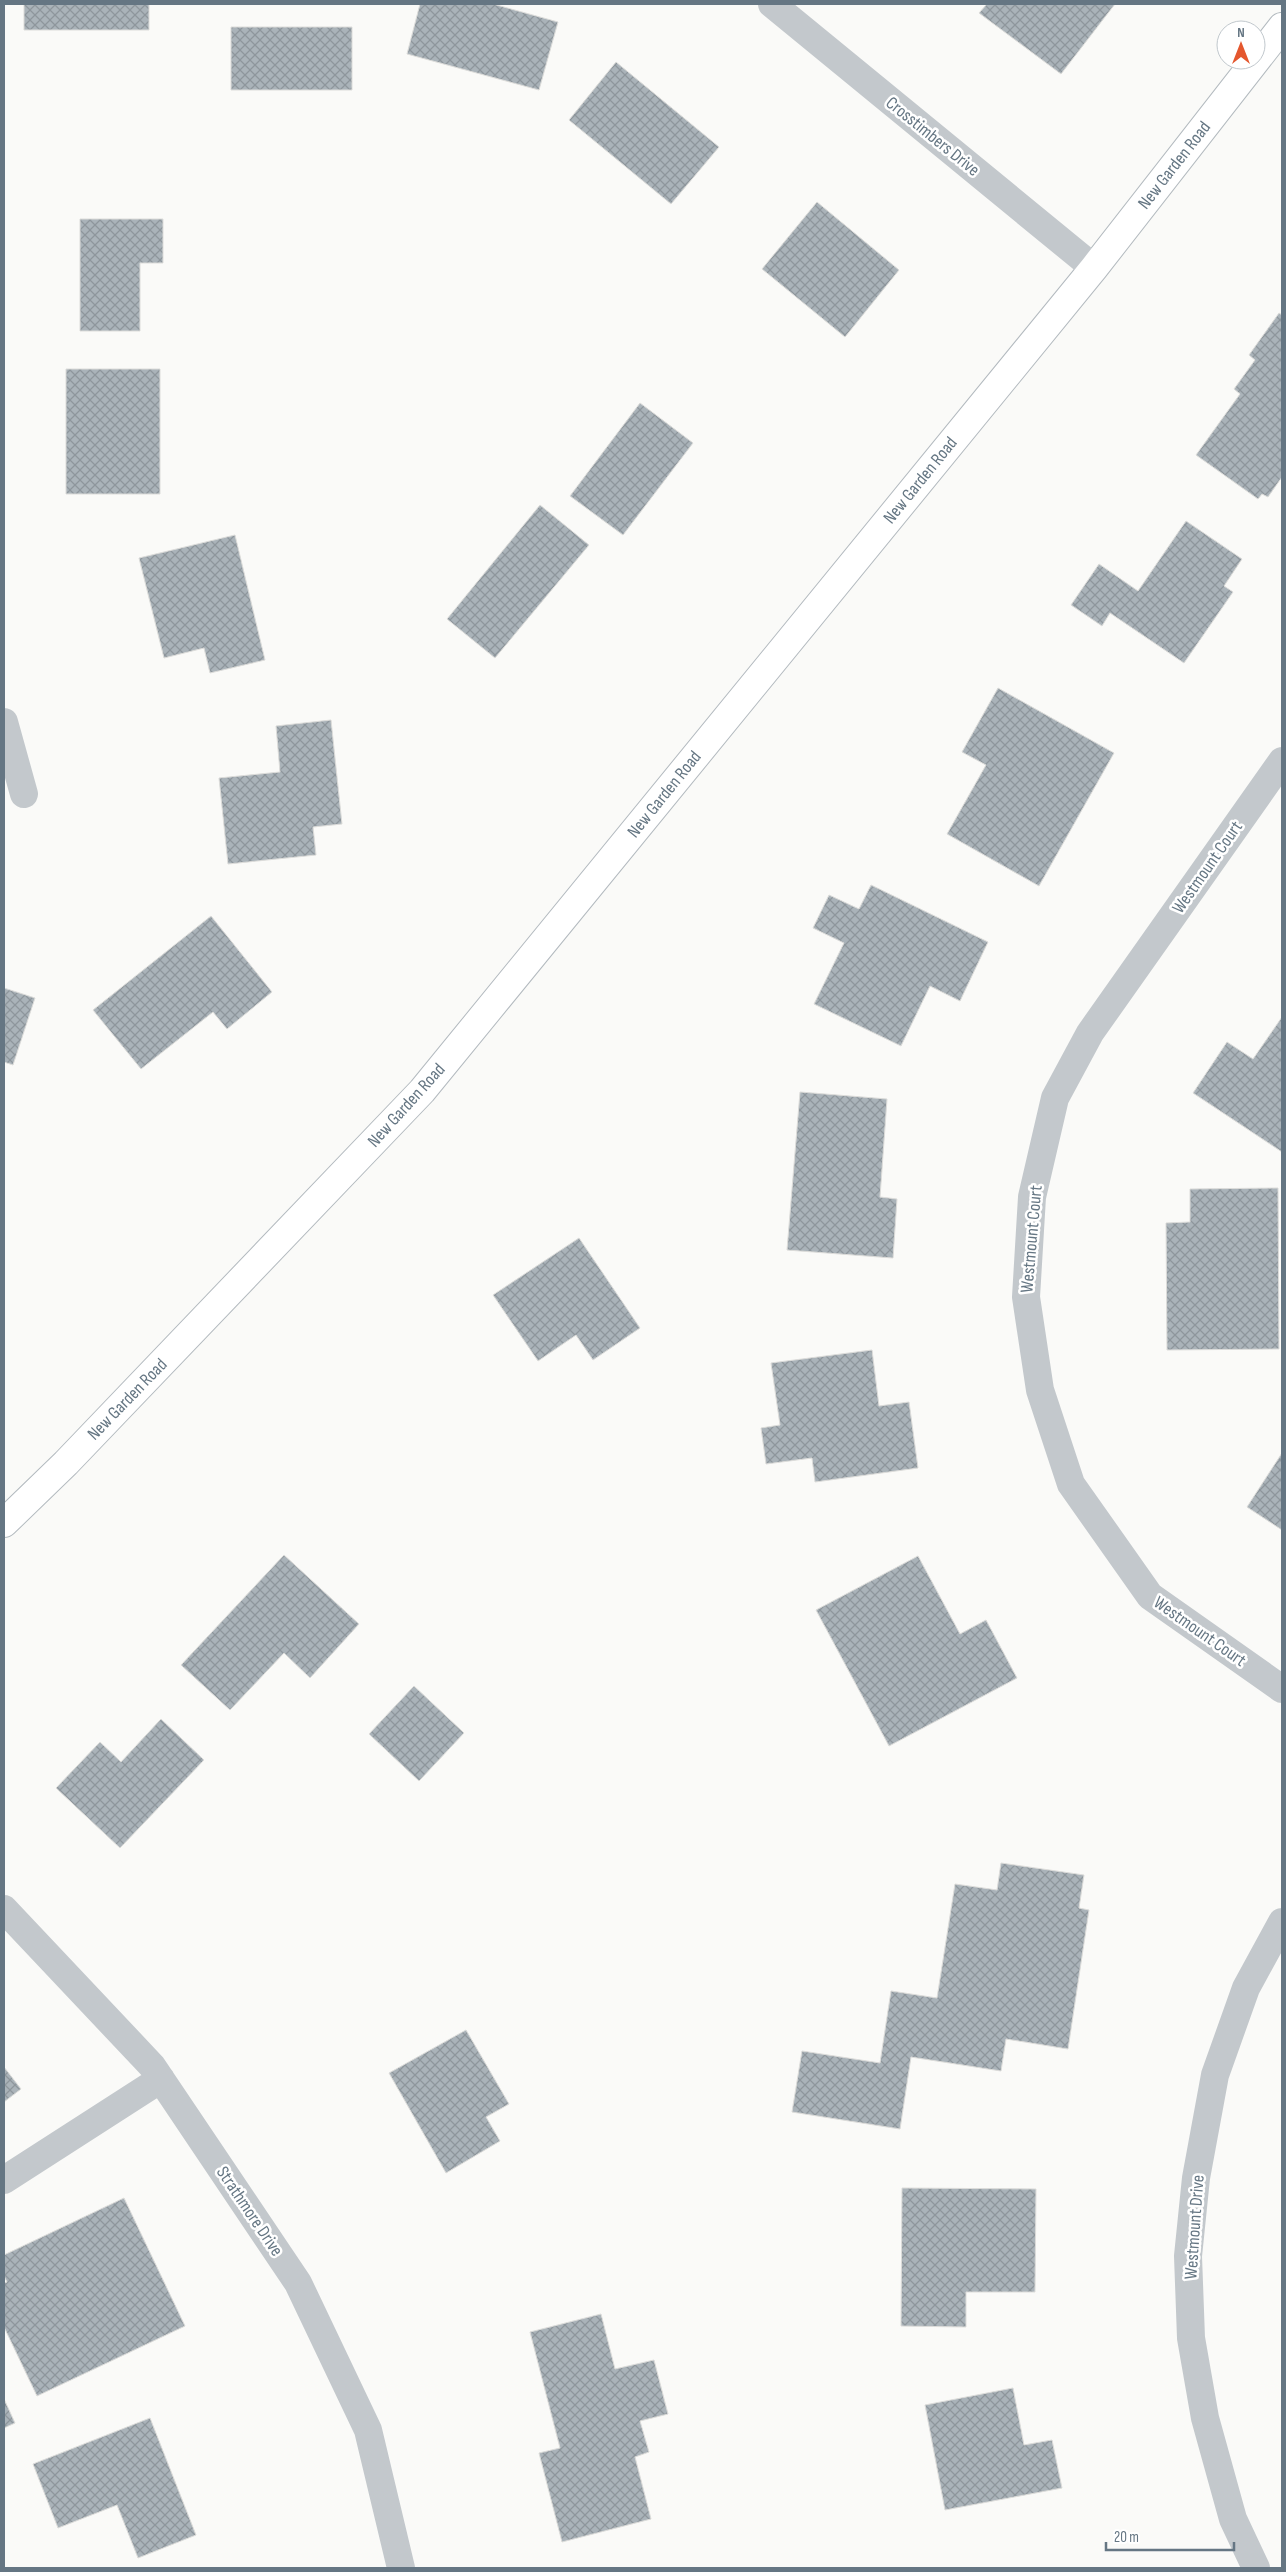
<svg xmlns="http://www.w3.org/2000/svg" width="1286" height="2572" font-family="'Sofia Sans Condensed',sans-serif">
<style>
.building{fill:url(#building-cross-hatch);stroke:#dcdcda}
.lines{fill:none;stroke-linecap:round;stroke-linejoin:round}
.secondary-casing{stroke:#b3babf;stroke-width:30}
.minor{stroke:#c3c8cc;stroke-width:28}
.secondary{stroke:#fff;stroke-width:28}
.labels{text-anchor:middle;stroke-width:5;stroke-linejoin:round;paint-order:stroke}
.street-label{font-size:18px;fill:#657683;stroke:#fff}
</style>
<defs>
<pattern id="building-cross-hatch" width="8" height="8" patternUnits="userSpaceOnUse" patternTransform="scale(1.25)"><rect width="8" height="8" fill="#aab3b9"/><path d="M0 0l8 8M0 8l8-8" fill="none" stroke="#8e969c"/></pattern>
</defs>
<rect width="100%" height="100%" fill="#fafaf8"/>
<path class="building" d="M24,4H149V30H24Z
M420,4H493L558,22L539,90L407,54Z
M987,4H1115L1061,74L979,13Z
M231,27H352V90H231Z
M616,62L719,147L671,204L569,120Z
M817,202L899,270L845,337L762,269Z
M80,219H163V263H140V331H80Z
M1279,313L1282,315V477L1268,497L1262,494L1258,499L1196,455L1240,394L1234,389L1255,360L1249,355Z
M66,369H160V494H66Z
M640,403L693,443L623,535L570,496Z
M540,505L589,545L495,658L447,619Z
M1186,521L1242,559L1224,586L1233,592L1184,663L1110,613L1102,626L1071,605L1099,564L1138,591Z
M235,535L265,660L210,673L204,648L164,658L139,558Z
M998,688L1114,753L1039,886L947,834L986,765L962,752Z
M331,720L342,824L313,827L316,855L228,864L219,778L280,772L276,726Z
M871,885L988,942L960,1001L930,986L901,1046L814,1004L844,943L813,928L829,895L859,909Z
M211,916L272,992L227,1029L213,1012L141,1069L93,1010Z
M4,988L35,998L13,1065L4,1062Z
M1282,1017V1152L1193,1093L1227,1042L1253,1059Z
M800,1092L887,1099L880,1197L897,1199L893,1258L787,1250Z
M1278,1188L1279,1349L1167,1350L1166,1223L1190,1222V1189Z
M579,1238L640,1328L593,1360L576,1335L538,1361L493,1295Z
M872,1350L879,1406L909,1402L918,1468L815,1482L812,1458L766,1464L761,1428L780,1425L771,1363Z
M1282,1453V1530L1247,1507Z
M284,1555L359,1624L310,1678L284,1653L230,1710L181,1665Z
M918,1556L960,1634L986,1620L1017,1678L889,1746L816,1610Z
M414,1686L464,1733L419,1781L369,1734Z
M161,1719L204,1760L120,1848L56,1788L100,1742L121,1762Z
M1001,1863L1084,1875L1079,1908L1089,1910L1068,2049L1006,2039L1001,2071L911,2057L900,2129L792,2112L802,2051L880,2063L891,1991L937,1998L955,1884L997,1890Z
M466,2030L509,2104L486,2117L500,2141L446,2173L389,2073Z
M4,2067L21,2089L4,2102Z
M902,2188L1036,2189L1035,2292H966V2327L901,2326Z
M124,2198L185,2326L37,2396L4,2327V2283L7,2282L4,2276V2255Z
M601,2314L615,2369L654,2360L668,2414L640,2421L649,2452L635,2457L651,2519L562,2542L539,2453L560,2448L530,2332Z
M1013,2388L1024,2445L1052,2440L1062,2488L945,2510L925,2405Z
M4,2399L15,2423L4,2428Z
M150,2418L196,2535L138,2558L117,2505L58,2528L33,2464Z"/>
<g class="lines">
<defs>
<path id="secondary" d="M4,1523L66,1463L422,1091L1094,268L1282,27"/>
</defs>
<use href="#secondary" class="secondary-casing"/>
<path class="minor" d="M772,4L1094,268
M4,722L24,794
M1282,761L1090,1033L1055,1098L1032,1197L1026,1297L1040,1390L1071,1484L1150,1596L1282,1689
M4,1909L152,2066L298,2283L368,2430L401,2568
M4,2180L161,2079
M1256,2568L1233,2519L1205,2418L1191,2338L1188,2256L1196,2178L1215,2075L1246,1988L1282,1922"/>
<use href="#secondary" class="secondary"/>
</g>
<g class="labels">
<g class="street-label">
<text transform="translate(933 136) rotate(39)" y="6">Crosstimbers Drive</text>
<text transform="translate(1174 165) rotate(-52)" y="6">New Garden Road</text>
<text transform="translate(920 480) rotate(-51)" y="6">New Garden Road</text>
<text transform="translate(664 794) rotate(-51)" y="6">New Garden Road</text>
<text transform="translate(1207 867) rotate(-55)" y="6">Westmount Court</text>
<text transform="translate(406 1105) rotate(-48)" y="6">New Garden Road</text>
<text transform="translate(1031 1239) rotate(-85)" y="6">Westmount Court</text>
<text transform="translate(127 1399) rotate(-46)" y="6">New Garden Road</text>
<text transform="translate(1200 1631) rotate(35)" y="6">Westmount Court</text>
<text transform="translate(250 2211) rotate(56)" y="6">Strathmore Drive</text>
<text transform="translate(1194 2227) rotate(-86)" y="6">Westmount Drive</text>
</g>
</g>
<rect width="1286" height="2572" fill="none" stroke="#657683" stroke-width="10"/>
<g transform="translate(1241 45)"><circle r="24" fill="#ffffff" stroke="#c1c8cd"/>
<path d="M0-4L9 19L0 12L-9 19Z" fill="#e4572e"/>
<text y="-8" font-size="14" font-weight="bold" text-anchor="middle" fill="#657683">N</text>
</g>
<path d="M1106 2542v8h128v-8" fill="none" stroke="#657683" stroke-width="2.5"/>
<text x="1114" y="2542" font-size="15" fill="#657683" stroke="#ffffff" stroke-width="4" paint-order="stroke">20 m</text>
</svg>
